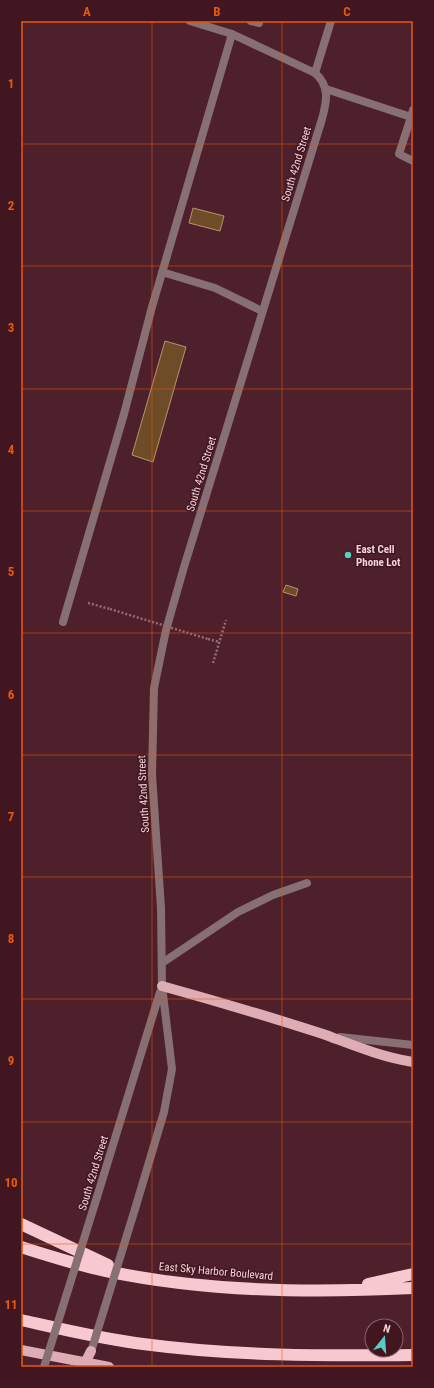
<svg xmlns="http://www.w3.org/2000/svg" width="434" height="1388" font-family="'Roboto Condensed',sans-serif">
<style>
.building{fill:#6e4c27;stroke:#b8936c}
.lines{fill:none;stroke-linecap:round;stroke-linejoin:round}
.path{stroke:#946c74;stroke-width:2.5;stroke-dasharray:2 2;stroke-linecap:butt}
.service{stroke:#886f73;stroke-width:8}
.minor{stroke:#886f73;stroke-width:8}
.primary{stroke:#deacb4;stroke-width:10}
.motorway{stroke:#f8c8d0;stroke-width:12}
.path-bridge{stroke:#946c74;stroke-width:2.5;stroke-dasharray:2 2;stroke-linecap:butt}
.minor-bridge{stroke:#886f73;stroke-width:8}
.primary-bridge{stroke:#deacb4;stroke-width:10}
.grid{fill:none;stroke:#e8590c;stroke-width:1;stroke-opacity:0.55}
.poi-dot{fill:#56cec3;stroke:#421621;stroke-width:1.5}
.labels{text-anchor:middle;stroke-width:3;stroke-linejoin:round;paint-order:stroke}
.street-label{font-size:11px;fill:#f1d2d7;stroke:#421621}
.poi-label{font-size:11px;font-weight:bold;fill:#f1d2d7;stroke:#421621;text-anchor:start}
.neatline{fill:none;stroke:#e8590c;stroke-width:1.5}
.grid-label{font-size:13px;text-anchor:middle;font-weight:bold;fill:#e8590c}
</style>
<rect width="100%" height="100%" fill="#4e202b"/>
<path class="building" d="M193,208L224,216L220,231L189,223Z
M165,341L186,347L153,462L132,455Z
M286,585L298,589L296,596L283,592Z"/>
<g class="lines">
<path class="path" d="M88,603L110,609
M208,639L220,642
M213,663L226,620"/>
<path class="service" d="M251,21L259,23V21
M315,73L331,21
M326,89L411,117L413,110
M411,117L399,154L413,161
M162,272L215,288L262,311
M63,622L124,414L152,307L232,34L190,21
M162,963L238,912L273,895L307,883
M340,1037L413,1045"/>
<path class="minor" d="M97,1197L160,992
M135,1209L164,1112L172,1069L162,986L161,908L152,775L154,688L166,630L184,567L322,119C327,101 330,86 315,73L232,34"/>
<path class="primary" d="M162,986C216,1001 270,1017 323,1034C353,1045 381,1057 413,1062
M21,1350L109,1367"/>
<path class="motorway" d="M21,1224L108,1265
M21,1247C49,1256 77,1265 106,1271C207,1292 310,1293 413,1288
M368,1284L413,1274
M21,1320C61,1329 102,1339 143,1344C233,1356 323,1356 413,1355"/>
<path class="path-bridge" d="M110,609L208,639"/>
<path class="minor-bridge" d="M90,1355L135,1209
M44,1367L97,1197"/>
<path class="primary-bridge" d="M83,1367L91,1351"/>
</g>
<path class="grid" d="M152,21V1367M282,21V1367M21,144H413M21,266H413M21,389H413M21,511H413M21,633H413M21,755H413M21,877H413M21,999H413M21,1122H413M21,1244H413"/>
<circle class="poi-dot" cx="348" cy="555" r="4"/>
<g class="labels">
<g class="street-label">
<text transform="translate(296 164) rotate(-73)" y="4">South 42nd Street</text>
<text transform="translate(201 474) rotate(-73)" y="4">South 42nd Street</text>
<text transform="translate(143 794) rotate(-93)" y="4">South 42nd Street</text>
<text transform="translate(93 1173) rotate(-73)" y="4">South 42nd Street</text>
<text transform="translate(216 1271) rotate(5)" y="4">East Sky Harbor Boulevard</text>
</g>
<g class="poi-label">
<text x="356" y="553">East Cell<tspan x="356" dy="13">Phone Lot</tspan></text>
</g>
</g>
<rect width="434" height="1388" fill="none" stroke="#421621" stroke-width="44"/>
<g transform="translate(384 1338) rotate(17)"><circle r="19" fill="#421621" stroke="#88616a"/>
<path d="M0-3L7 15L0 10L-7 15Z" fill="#56cec3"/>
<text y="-6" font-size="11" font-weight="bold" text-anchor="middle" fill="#f1d2d7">N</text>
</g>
<rect x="22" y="22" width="390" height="1344" class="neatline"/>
<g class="grid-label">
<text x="87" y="16">A</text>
<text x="217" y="16">B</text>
<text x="347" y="16">C</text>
<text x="11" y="88">1</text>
<text x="11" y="210">2</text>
<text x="11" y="332">3</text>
<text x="11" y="454">4</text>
<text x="11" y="576">5</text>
<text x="11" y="699">6</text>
<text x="11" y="821">7</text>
<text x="11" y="943">8</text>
<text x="11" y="1065">9</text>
<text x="11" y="1187">10</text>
<text x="11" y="1309">11</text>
</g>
</svg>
